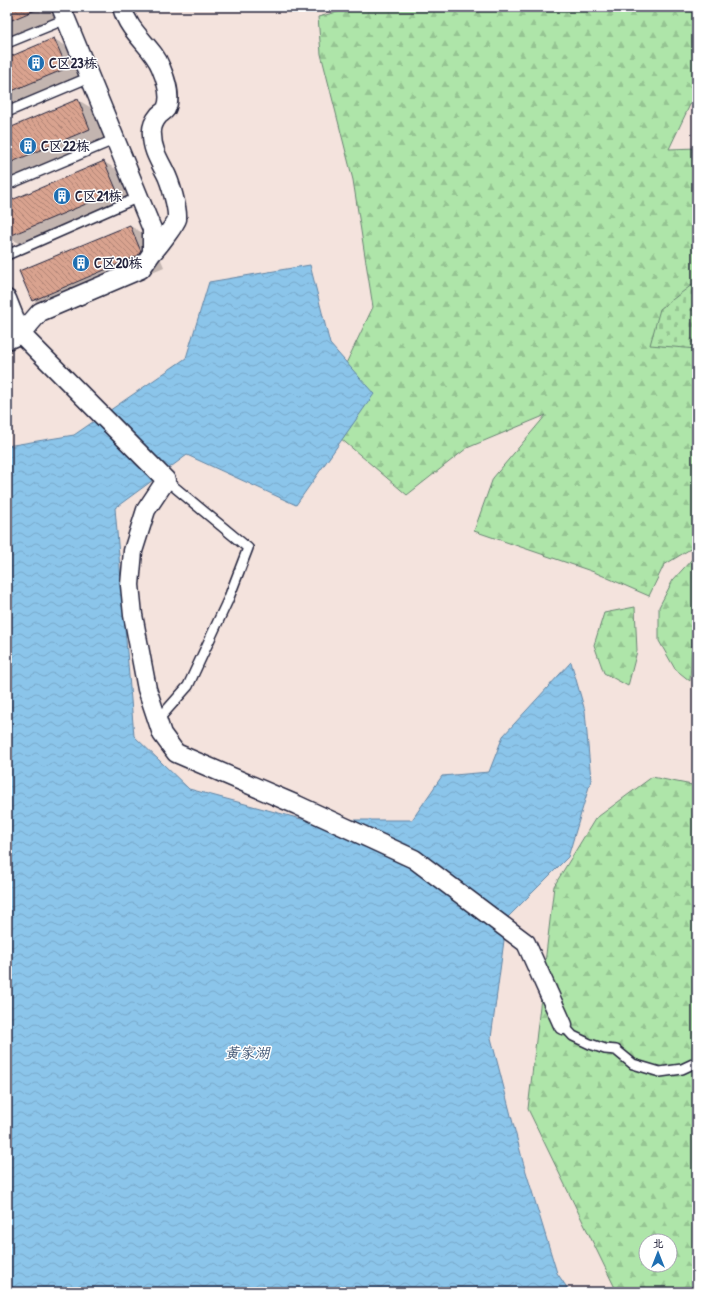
<svg xmlns="http://www.w3.org/2000/svg" width="704" height="1299" font-family="'Patrick Hand','LXGW WenKai TC',sans-serif">
<style>
.forest{fill:url(#forest-firs);stroke:#688472;fill-rule:evenodd}
.cemetery{fill:url(#cemetery-stones);stroke:#688472}
.water{fill:url(#water-waves);stroke:#6184a4}
.shadow{fill:#0003}
.building{fill:url(#building-back-hatch);stroke:#22223b}
.lines{fill:none;stroke-linecap:round;stroke-linejoin:round}
.service-casing{stroke:#22223b;stroke-width:12}
.minor-casing{stroke:#22223b;stroke-width:21}
.service{stroke:#fff;stroke-width:9}
.minor{stroke:#fff;stroke-width:18}
.labels{text-anchor:middle;stroke-width:3;stroke-linejoin:round;paint-order:stroke}
.poi-label{font-size:14px;font-weight:bold;fill:#22223b;stroke:#fff;text-anchor:start}
.water-label{font-size:15px;font-style:italic;fill:#475b78;stroke:#fff}
</style>
<defs>
<pattern id="forest-firs" width="22" height="20" patternUnits="userSpaceOnUse"><rect width="22" height="20" fill="#aee5a9"/><path d="M5 1l3.5 6h-7zM16 11l3.5 6h-7z" fill="#95c492"/></pattern>
<pattern id="cemetery-stones" width="16" height="16" patternUnits="userSpaceOnUse"><rect width="16" height="16" fill="#aee5a9"/><path d="M2 7V4a2 2 0 0 1 4 0v3zM10 15v-3a2 2 0 0 1 4 0v3z" fill="#95c492"/></pattern>
<pattern id="water-waves" width="16" height="10" patternUnits="userSpaceOnUse"><rect width="16" height="10" fill="#8bc5ea"/><path d="M0 5q4-4 8 0t8 0" fill="none" stroke="#78a9ca"/></pattern>
<pattern id="building-back-hatch" width="6" height="6" patternUnits="userSpaceOnUse"><rect width="6" height="6" fill="#d9a38f"/><path d="M-1 5l2 2M0 0l6 6M5-1l2 2" fill="none" stroke="#b08476"/></pattern>
</defs>
<rect width="100%" height="100%" fill="#f4e3dd"/>
<filter id="ink" filterUnits="userSpaceOnUse"><feTurbulence type="fractalNoise" baseFrequency=".025" numOctaves="2"/><feDisplacementMap in="SourceGraphic" scale="8" xChannelSelector="R" yChannelSelector="G"/><feConvolveMatrix kernelMatrix="1 2 1 2 8 2 1 2 1" color-interpolation-filters="sRGB"/></filter>
<g filter="url(#ink)">
<path class="forest" d="M356,7H697V90L669,149L697,148V545L664,565L649,596L594,572L474,531L493,478L546,415L467,448L407,495L319,420L373,307L353,180L321,54L318,17Z
M693,558L694,602L690,681L675,669L659,641V607L673,580Z
M635,607L637,651L628,686L604,673L594,645L604,613Z
M652,777L697,786V1292H617L528,1109L554,886L595,819ZM646,1241H670V1265H646Z"/>
<path class="cemetery" d="M697,281V349L650,345L660,309Z"/>
<path class="water" d="M310,265L330,344L374,394L296,505L187,455L115,508L134,736L189,789L305,820H412L442,776L489,772L503,736L571,662L585,711L591,780L568,857L507,918L491,1038L523,1162L557,1273L570,1292H7V446L74,435L186,358L209,282Z"/>
<path class="shadow" d="M7,7H39L41,13L43,12L41,7H56L62,20L7,43Z
M54,39L77,52L88,81L7,115V59Z
M78,100L100,113L112,141L7,186V130Z
M104,162L126,175L138,203L30,249L8,237L7,203Z
M130,226L152,238L164,267L55,313L33,300Z
M7,302L18,328L7,333Z"/>
<path class="building" d="M7,7H40V8L7,22Z
M54,38L67,68L7,93V58Z
M78,99L90,129L7,164V129Z
M104,161L117,191L7,237V202Z
M130,225L142,254L32,301L19,271Z"/>
<g class="lines">
<defs>
<path id="service" d="M7,43L66,19
M7,112L90,77
M7,185L116,139
M7,255L139,197
M157,721L188,686L228,600L248,548L166,480
M563,1025L573,1036L590,1044L605,1049L616,1050L633,1064L660,1072L682,1069L697,1062"/>
<path id="minor" d="M61,7L152,229V253L141,269L40,312L21,334L166,480L146,510L133,551L130,585L133,615L147,689L162,734L176,753L297,805L414,859L526,943L563,1025
M122,7C129,34 153,46 161,68C166,80 172,97 166,109C164,112 161,113 159,115C154,121 151,128 152,135C152,149 159,160 165,172C170,181 178,208 177,219C176,223 157,249 152,253
M7,299L21,334L7,340"/>
</defs>
<use href="#service" class="service-casing"/>
<use href="#minor" class="minor-casing"/>
<use href="#service" class="service"/>
<use href="#minor" class="minor"/>
</g>
</g>
<defs>
<symbol id="building-disc" viewBox="-11 -11 22 22"><circle r="9.5" fill="#1f6fb2" stroke="#fff"/><path d="M-4-6H4V6H1V3H-1V6H-4ZM-2.5-4.3h1.7v1.8h-1.7ZM.8-4.3h1.7v1.8H.8ZM-2.5-1h1.7V.8h-1.7ZM.8-1h1.7V.8H.8Z" fill="#fff"/></symbol>
</defs>
<g fill-rule="evenodd">
<use href="#building-disc" x="26" y="53" width="20" height="20"/>
<use href="#building-disc" x="18" y="136" width="20" height="20"/>
<use href="#building-disc" x="52" y="186" width="20" height="20"/>
<use href="#building-disc" x="71" y="253" width="20" height="20"/>
</g>
<g class="labels">
<g class="poi-label">
<text x="49" y="68">C区23栋</text>
<text x="41" y="151">C区22栋</text>
<text x="75" y="201">C区21栋</text>
<text x="94" y="268">C区20栋</text>
</g>
<g class="water-label">
<text x="247" y="1058">黄家湖</text>
</g>
</g>
<rect width="704" height="1299" fill="none" stroke="#fff" stroke-width="24"/>
<rect x="12" y="12" width="680" height="1275" fill="none" stroke="#22223b" stroke-width="1.5" filter="url(#ink)"/>
<g transform="translate(658 1253)"><circle r="19" fill="#ffffff" stroke="#a7a7b1"/>
<path d="M0-3L7 15L0 10L-7 15Z" fill="#1f6fb2"/>
<text y="-6" font-size="11" font-weight="bold" text-anchor="middle" fill="#22223b">北</text>
</g>
</svg>
